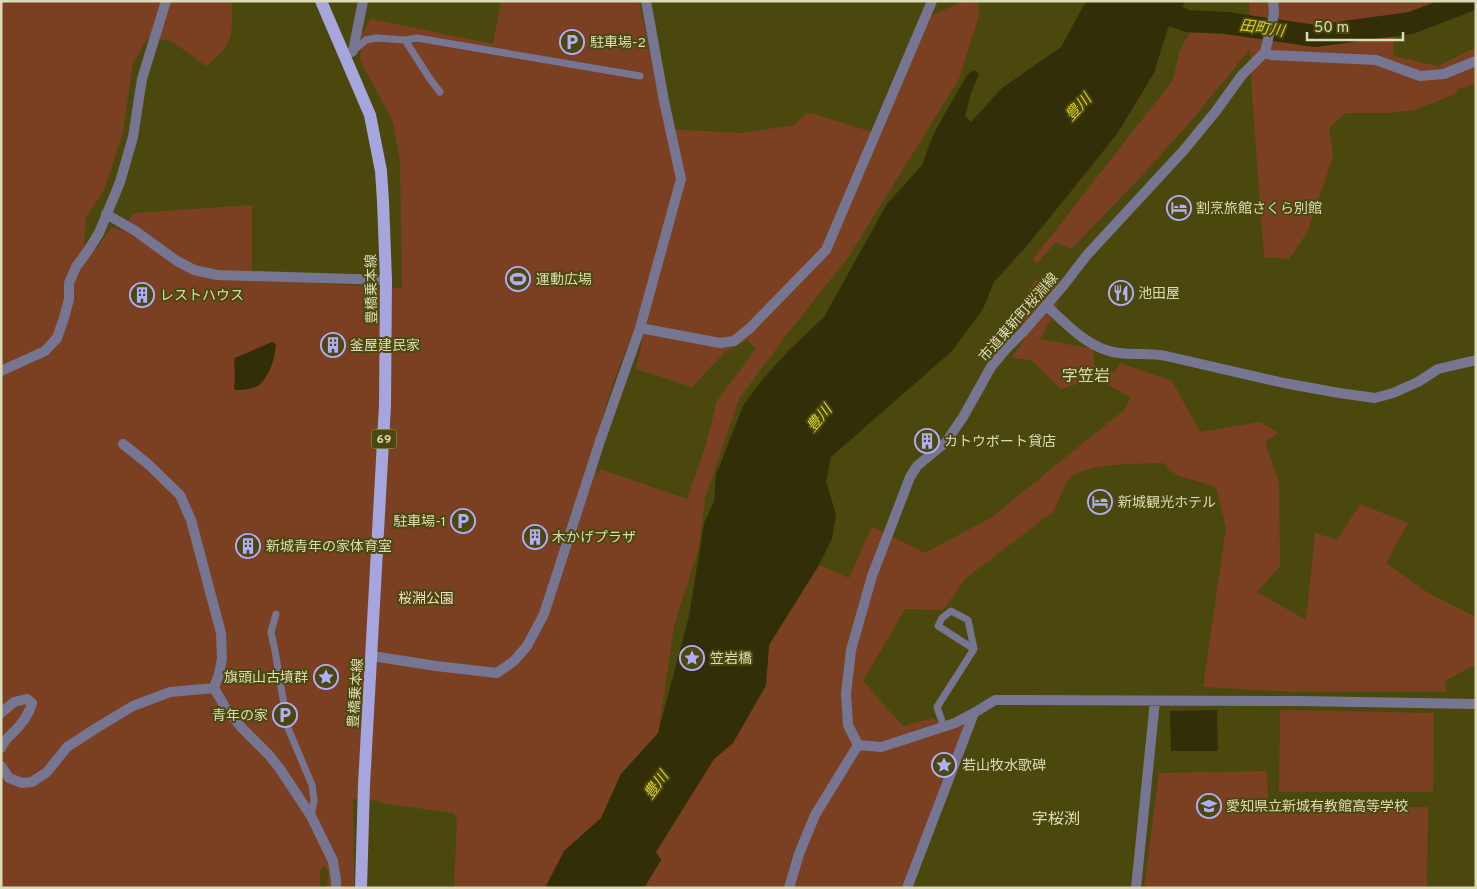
<svg xmlns="http://www.w3.org/2000/svg" width="1477" height="889" font-family="Overpass,'Noto Sans JP',sans-serif">
<style>
.green{fill:#7b4022;fill-rule:evenodd}
.water{fill:#322f08}
.lines{fill:none;stroke-linecap:round;stroke-linejoin:round}
.river{stroke:#322f08;stroke-width:22}
.service{stroke:#777692;stroke-width:7}
.minor{stroke:#777692;stroke-width:10}
.tertiary{stroke:#777692;stroke-width:10}
.primary{stroke:#a7a5dd;stroke-width:12}
.labels{text-anchor:middle;stroke-width:4;stroke-linejoin:round;paint-order:stroke}
.shield{fill:#4b480d;stroke:#b0af84;stroke-width:1}
.shield-label{font-size:12px;font-weight:bold;fill:#dcdbb7}
.poi-label{font-size:14px;fill:#dcdbb7;stroke:#4b480d;text-anchor:start}
.street-label{font-size:14px;fill:#dcdbb7;stroke:#4b480d}
.park-label{font-size:14px;fill:#f6dbcf;stroke:#4b480d}
.water-label{font-size:15px;font-style:italic;fill:#dbd129;stroke:#4b480d}
.quarter-label{font-size:16px;fill:#dcdbb7;stroke:#4b480d}
</style>
<rect width="100%" height="100%" fill="#4b480d"/>
<path class="green" d="M1,1H232C232,35 235,43 206,66L170,40L147,39L133,63L123,132L105,188L86,218L84,245L96,250L111,227L120,230L134,213L252,205V280L402,288L400,161L393,122L360,60L362,33L371,19L493,44L501,1H639L666,129L743,133L794,125L805,114H813L879,134L930,16L964,1H978L979,15L959,79L849,256L785,337L739,399L705,498L699,547L674,626L658,734L621,774L601,818L564,851L545,888H454L457,820L454,813L380,803L381,801L353,799L354,888H327L328,871L324,865L320,870V888H1ZM637,322L720,341L733,338L720,345L650,329L642,334L641,347L636,369L692,387L726,351L747,340L756,349L717,401L705,448L687,499L600,469L599,473L587,468L614,380Z
M1249,1H1468L1442,18L1396,32L1394,42L1393,56L1438,66L1470,50L1476,49V84L1460,88L1453,95L1415,110L1387,113H1346L1329,128L1333,157L1307,233L1289,259L1264,257L1252,95L1250,49L1191,121L1138,180L1071,249L1056,242L1037,263L1033,259L1173,80L1180,49L1190,33C1211,30 1229,32 1250,35Z
M1035,280L1057,282V308L1040,339L1093,349L1094,365L1114,372L1120,363L1172,381L1200,432L1260,422L1278,433L1265,442L1279,483L1280,566L1257,592L1306,620L1315,533L1337,540L1360,504L1408,523L1386,563L1428,593L1476,617V668L1471,667L1445,681L1446,692H1297L1203,687L1226,528L1216,487L1176,475L1163,463C1139,464 1084,462 1068,480L1053,512L966,578L943,610L905,609L863,681L903,726L933,718L944,727L969,719L902,888H644L661,860L656,852L714,759L733,743L766,686L769,645L819,565L849,578L872,527L925,553L992,517L1124,410L1131,397L1095,378L1061,389L1031,360L1012,358L1025,338L1019,320L1031,305L1026,296Z
M1280,710L1434,713L1433,792H1279Z
M1267,771L1268,805L1428,807L1427,888H1144L1159,773Z"/>
<path class="water" d="M1086,1H1186L1168,28L1154,73L1117,134L1031,241L994,282L983,309L952,351L831,457L826,482L836,514L832,539L819,565L769,645L766,685L733,743L714,759L656,852L661,860L644,888H545L564,851L601,818L621,774L658,733L689,616L704,524L714,501L716,475L743,406L762,380L789,350L824,317L887,204L922,165L934,133L967,75L974,70L979,74L971,93L965,116L971,122L1002,88L1061,47Z
M272,342L276,344C275,358 270,376 259,385C252,390 243,390 235,390L234,386C236,377 233,367 235,358Z
M1217,710L1218,751H1171L1170,711Z"/>
<g class="lines">
<path class="river" d="M1148,5L1187,21L1226,23L1315,36L1411,23L1468,1"/>
<path class="service" d="M405,40L430,79L440,92
M353,51L366,40L376,38L405,40L417,38L640,76
M276,614L271,632L275,651L288,728L312,785L314,800L311,816
M944,727L937,707L974,649L968,620L951,611L942,618L938,626L974,649"/>
<path class="minor" d="M1265,52L1271,55L1376,60L1420,76L1444,74L1476,61
M345,56L353,51L363,1
M1046,305C1066,324 1091,351 1120,353C1135,355 1150,353 1166,356L1284,383L1339,393L1375,398L1393,393L1418,382L1438,369L1476,360
M640,328L720,343L734,341L750,328L826,250L932,1
M1,371L45,351L57,338L64,318L69,299V283L76,267L89,249L99,233L120,182L133,137L142,79L166,1
M123,444L148,464L180,495L191,520L221,633L222,659L219,674L214,688
M372,656L436,666L497,673L514,661L527,646L544,614L600,441L640,328L681,179L664,101L646,1
M1,713L14,702L27,699L32,703C30,711 25,719 20,725C14,733 5,738 1,748
M858,745L848,725L846,694L851,650L872,576L910,477L917,466L946,442L963,417L991,367L1005,350L1024,331L1063,286L1087,255L1184,150L1216,111L1242,75L1265,52L1274,14L1273,1
M858,745L881,747L903,740L955,723L974,713L995,700L1299,701L1476,704
M1,766L9,778L22,783L32,782L47,772L67,747L98,727L133,706L170,692L214,688L225,707L241,727L269,755L280,769L311,816L333,861L336,880V888
M789,888L799,854L815,815L858,745
M907,888L974,713
M1136,888L1155,701"/>
<path class="tertiary" d="M106,214L134,230L177,261L194,270L217,275L386,280"/>
<path class="primary" d="M321,1L370,115L381,171L383,201L386,280L385,405L364,785L361,888"/>
</g>
<defs>
<symbol id="parking-ring" viewBox="-11 -11 22 22"><circle r="9.5" fill="#4b480d" stroke="#b1adfa" stroke-width="1.5"/><path d="M-3.5-5.5H1a3.5 3.5 0 0 1 0 7H-1V5.5H-3.5ZM-1-3.4V-.6H.8a1.4 1.4 0 0 0 0-2.8Z" fill="#b1adfa"/></symbol>
<symbol id="hotel-ring" viewBox="-11 -11 22 22"><circle r="9.5" fill="#4b480d" stroke="#b1adfa" stroke-width="1.5"/><path d="M-6-4.5h1.5V1H6V5H4.5V3h-9V5H-6ZM-4 0a1.8 1.8 0 1 1 3.6 0ZM.5 0V-2.5h3Q6-2.5 6 0Z" fill="#b1adfa"/></symbol>
<symbol id="stadium-ring" viewBox="-11 -11 22 22"><circle r="9.5" fill="#4b480d" stroke="#b1adfa" stroke-width="1.5"/><path d="M0-5a6.5 5 0 1 0 0 10a6.5 5 0 1 0 0-10ZM-3.5-1.8h7v3.6h-7Z" fill="#b1adfa"/></symbol>
<symbol id="restaurant-ring" viewBox="-11 -11 22 22"><circle r="9.5" fill="#4b480d" stroke="#b1adfa" stroke-width="1.5"/><path d="M-5-6h1v4h1v-4h1v4h1v-4h1v5L-1.5 .5V6h-2V.5L-5-1ZM5-6V6H3V1.5H1.5Q1.5-4 5-6Z" fill="#b1adfa"/></symbol>
<symbol id="building-ring" viewBox="-11 -11 22 22"><circle r="9.5" fill="#4b480d" stroke="#b1adfa" stroke-width="1.5"/><path d="M-4-6H4V6H1V3H-1V6H-4ZM-2.5-4.3h1.7v1.8h-1.7ZM.8-4.3h1.7v1.8H.8ZM-2.5-1h1.7V.8h-1.7ZM.8-1h1.7V.8H.8Z" fill="#b1adfa"/></symbol>
<symbol id="sight-ring" viewBox="-11 -11 22 22"><circle r="9.5" fill="#4b480d" stroke="#b1adfa" stroke-width="1.5"/><path d="M0-6L1.8-2.2L6-1.7L2.9 1.2L3.7 5.4L0 3.3L-3.7 5.4L-2.9 1.2L-6-1.7L-1.8-2.2Z" fill="#b1adfa"/></symbol>
<symbol id="school-ring" viewBox="-11 -11 22 22"><circle r="9.5" fill="#4b480d" stroke="#b1adfa" stroke-width="1.5"/><path d="M0-5L7-2L0 1L-7-2ZM-4 1L0 2.5L4 1V4Q0 6-4 4Z" fill="#b1adfa"/></symbol>
</defs>
<g fill-rule="evenodd">
<use href="#parking-ring" x="558" y="28" width="28" height="28"/>
<use href="#hotel-ring" x="1165" y="194" width="28" height="28"/>
<use href="#stadium-ring" x="504" y="265" width="28" height="28"/>
<use href="#restaurant-ring" x="1107" y="279" width="28" height="28"/>
<use href="#building-ring" x="128" y="281" width="28" height="28"/>
<use href="#building-ring" x="319" y="331" width="28" height="28"/>
<use href="#building-ring" x="913" y="427" width="28" height="28"/>
<use href="#hotel-ring" x="1086" y="488" width="28" height="28"/>
<use href="#parking-ring" x="449" y="507" width="28" height="28"/>
<use href="#building-ring" x="521" y="523" width="28" height="28"/>
<use href="#building-ring" x="234" y="532" width="28" height="28"/>
<use href="#sight-ring" x="678" y="644" width="28" height="28"/>
<use href="#sight-ring" x="312" y="663" width="28" height="28"/>
<use href="#parking-ring" x="271" y="701" width="28" height="28"/>
<use href="#sight-ring" x="930" y="751" width="28" height="28"/>
<use href="#school-ring" x="1195" y="792" width="28" height="28"/>
</g>
<g class="labels">
<rect class="shield" x="371.5" y="429.5" width="25" height="19" rx="4"/>
<g class="shield-label">
<text x="384" y="443">69</text>
</g>
<g class="poi-label">
<text x="590" y="47">駐車場-2</text>
<text x="1196" y="213">割烹旅館さくら別館</text>
<text x="536" y="284">運動広場</text>
<text x="1138" y="298">池田屋</text>
<text x="160" y="300">レストハウス</text>
<text x="350" y="350">釜屋建民家</text>
<text x="944" y="446">カトウボート貸店</text>
<text x="1118" y="507">新城観光ホテル</text>
<text x="446" y="526" text-anchor="end">駐車場-1</text>
<text x="552" y="542">木かげプラザ</text>
<text x="266" y="551">新城青年の家体育室</text>
<text x="710" y="663">笠岩橋</text>
<text x="308" y="682" text-anchor="end">旗頭山古墳群</text>
<text x="268" y="720" text-anchor="end">青年の家</text>
<text x="962" y="770">若山牧水歌碑</text>
<text x="1226" y="811">愛知県立新城有教館高等学校</text>
</g>
<g class="street-label">
<text transform="translate(371 289) rotate(-91)" y="5">豊橋乗本線</text>
<text transform="translate(1018 317) rotate(-49)" y="5">市道東新町桜淵線</text>
<text transform="translate(355 693) rotate(-86)" y="5">豊橋乗本線</text>
</g>
<g class="park-label">
<text x="426" y="603">桜淵公園</text>
</g>
<g class="water-label">
<text transform="translate(1262 28) rotate(8)" y="5">田町川</text>
<text transform="translate(1078 107) rotate(-47)" y="5">豊川</text>
<text transform="translate(819 418) rotate(-50)" y="5">豊川</text>
<text transform="translate(656 785) rotate(-54)" y="5">豊川</text>
</g>
<g class="quarter-label">
<text x="1086" y="381">字笠岩</text>
<text x="1056" y="824">字桜渕</text>
</g>
</g>
<rect width="1477" height="889" fill="none" stroke="#dcdbb7" stroke-width="5"/>
<path d="M1307 32v8h96v-8" fill="none" stroke="#dcdbb7" stroke-width="2.5"/>
<text x="1314" y="32" font-size="15" fill="#dcdbb7" stroke="#4b480d" stroke-width="4" paint-order="stroke">50 m</text>
</svg>
